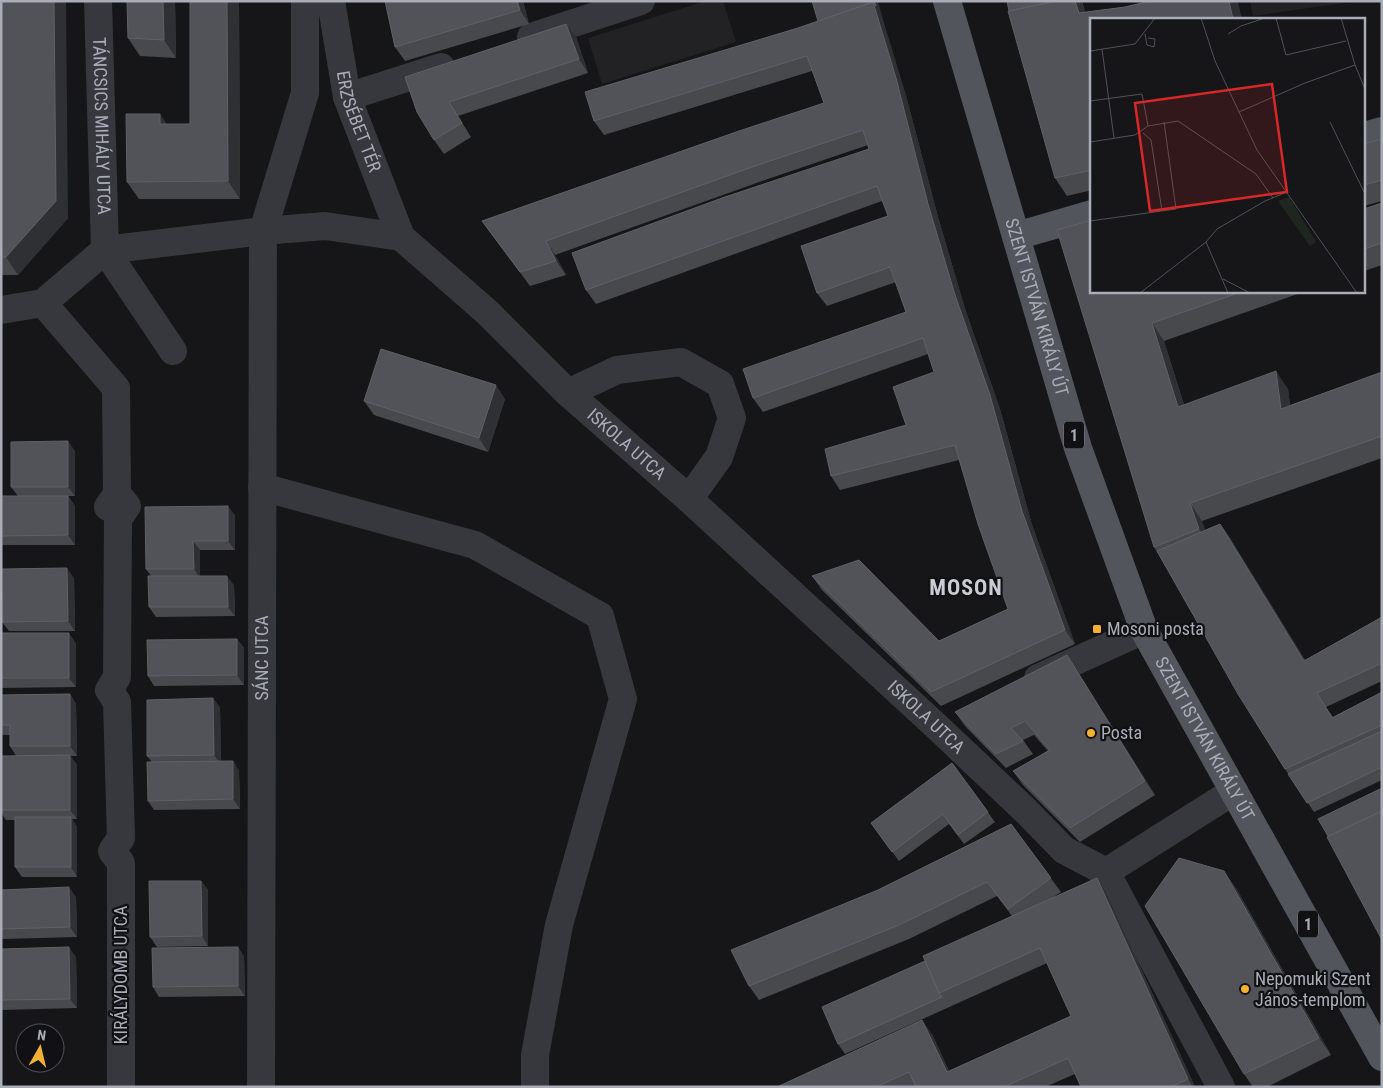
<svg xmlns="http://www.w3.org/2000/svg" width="1383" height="1088" font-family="'Roboto Condensed',sans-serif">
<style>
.built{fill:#222225}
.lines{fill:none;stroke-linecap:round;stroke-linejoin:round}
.minor{stroke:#37383d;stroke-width:28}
.major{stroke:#53555c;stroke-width:28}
.wall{fill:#47494d}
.shaded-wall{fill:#2f3033}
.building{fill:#525359;stroke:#5f6168}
.poi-dot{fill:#f2b134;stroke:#111113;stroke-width:2}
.labels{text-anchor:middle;stroke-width:4.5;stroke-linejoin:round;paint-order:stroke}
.shield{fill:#111113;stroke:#7b7e86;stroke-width:1}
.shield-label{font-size:16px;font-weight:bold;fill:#a8adb8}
.street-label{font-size:18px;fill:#a8adb8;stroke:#111113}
.poi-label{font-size:18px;fill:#a8adb8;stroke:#111113;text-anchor:start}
.district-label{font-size:22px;font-weight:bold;letter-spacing:1px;fill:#c9ccd4;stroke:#111113}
.inset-road{fill:none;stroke:#505258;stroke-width:1}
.view{fill:#d62828;fill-opacity:0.15;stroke:#d62828;stroke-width:2.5}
.inset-edge{fill:none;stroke:#a8adb8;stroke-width:2.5}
</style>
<rect width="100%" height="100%" fill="#161618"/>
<path class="built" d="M706,1H723L736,42L602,84L588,38Z
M1250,1H1358L1253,16Z"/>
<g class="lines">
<g class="minor">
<path id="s1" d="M98,1L105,250"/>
<path id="s2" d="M331,1L347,97L401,237L487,312L568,393L689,499L934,724L1026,811L1064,850L1106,872L1221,1087"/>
<path d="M531,37L641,1"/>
<path d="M347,97L441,67"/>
<path d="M105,250L263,231L325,226L401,237"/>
<path d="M105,250L173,351"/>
<path d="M43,303L116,388L117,494L108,507L110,508"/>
<path d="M1,310L43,303L105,250"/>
<path d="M568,393L617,370L681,362L720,384L732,418L719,457L689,499"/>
<path d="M262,487L475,545L600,616L623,699L559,925L535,1055V1087"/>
<path d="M117,494L127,506L118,519L117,677L109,690L117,702L121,838L112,851L121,863V1087"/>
<path d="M1038,678L1144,630"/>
<path d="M1106,872L1234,791"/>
<path id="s3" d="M261,1087L263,231L305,93V1"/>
</g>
<g class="major">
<path id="s4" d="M947,1L1078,448L1144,630L1382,1057"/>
<path d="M1364,136L1382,131"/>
<path d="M1016,236L1092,214"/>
</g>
</g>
<path class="wall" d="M1,1L68,218L18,275H1Z
M127,1H175L176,58L140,56L128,38Z
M190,1H239L240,199H139L127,182L167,124H190Z
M385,1H523L529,24L405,61L395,47Z
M1007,1H1082L1085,12L1125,7L1150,1H1238V2L1092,19V190L1067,196L1055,178Z
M798,28L905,92L938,217L965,309L1000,409L1032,525L1075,644L941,706L822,590L812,576L939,641L1008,609L959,460L840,490L831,476L906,425L934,372L928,354L763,412L753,398L906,312L896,282L827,306L817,293L888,216L882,201L596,304L586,290L869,149L868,145L762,181L555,255L566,275L530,286L482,221L824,103L812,71L604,135L594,121Z
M576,37L588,73L458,116L471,137L444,154L434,140L417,112Z
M1382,139V201L1364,206V144Z
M1382,203V265L1364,271V209Z
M1092,291H1306L1164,341L1184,405L1288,389L1290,405L1382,372V458L1202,521L1205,530L1220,524L1230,538L1305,660L1382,617V681L1326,707L1333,717L1382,692V780L1314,812L1285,769L1154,547Z
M505,399L488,452L374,415L364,401Z
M75,451V496H68L75,506V545H1V496H18L11,487Z
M235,515V550H200V576L234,585L235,616L156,617L149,607L151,576L146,569Z
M74,578L75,631H9L2,622Z
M1,633L76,643V687L1,688Z
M237,639L244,648V685L154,686L148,676Z
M1076,669L1155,795L1080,842L1023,785L1013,771L1048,751L1034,735L1023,740L1033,754L1006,768L965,726L955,712Z
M70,694L76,704L77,756H70L77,765V819H72L77,827V877H22L15,867V820H6L1,813V756H16L10,746V735H1V695Z
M213,698L220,708L221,761H233L239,771L240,809L154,810L148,801L152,762L147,756Z
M952,763L995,822L964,844L949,824L899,861L871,823Z
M1011,824L1061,892L1052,898L1097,878L1106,892L1195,1087H1081L1075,1074L1045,1087H777L932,1034L949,1071L1071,1016L1047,963L845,1054L838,1044L925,961L1012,916L997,896L909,939L759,1000L749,986L878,890Z
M201,881L208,890V946L157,947L150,937Z
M1236,888L1331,1055L1267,1087H1253L1244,1074Z
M1,890L76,897L77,937L3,939L1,936Z
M238,947L244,957L245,996L159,997L153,987Z
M1,949L76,957L77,1008L1,1010Z"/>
<path class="shaded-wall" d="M54,1H66L68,218L18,275L6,257Z
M163,1H175L176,58L164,40Z
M227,1H239L240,199L228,181Z
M517,1H523L529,24L520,10Z
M874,1H878L882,16L905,92L938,217L965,309L1000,409L1032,525L1075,644L1065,630L1022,511L955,295L928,204L873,2Z
M1075,1H1077L1086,15L1079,13Z
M1077,1H1082L1086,15Z
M1229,1H1238V2L1242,19H1233Z
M566,24L576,37L588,73L579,59Z
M160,114L172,131L160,124Z
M546,241L555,255L566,275L556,261Z
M1152,323L1164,341L1190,425L1178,407Z
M1276,371L1288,389L1293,426L1281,409Z
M496,385L505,399L488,452L479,438Z
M68,441L75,451V496L68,487Z
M68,496L75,506V545L68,535Z
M1190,503L1202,521L1211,546L1199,529Z
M228,506L235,515V550L228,541Z
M1220,524L1230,538L1314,675L1304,661Z
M193,541L200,550V578L194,569Z
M67,568L74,578L75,631L68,621Z
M227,576L234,585L235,616L228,607Z
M69,633L76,643V687L69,678Z
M237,639L244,648V685L237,675Z
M1067,655L1076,669L1155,795L1145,781Z
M70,694L76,704L77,756L70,746Z
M213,698L220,708L221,765L214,755Z
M70,755L77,765V819L70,810Z
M233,761L239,771L240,809L233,799Z
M71,817L77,827V877L71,867Z
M1224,871L1236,888L1331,1055L1319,1038Z
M1097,878L1106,892L1195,1087H1193L1188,1079Z
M201,881L208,890V946L202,936Z
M69,887L76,897L77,937L70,927Z
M69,947L76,957L77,1008L70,999Z
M238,947L244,957L245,996L238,986Z
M922,1020L932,1034L956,1086L947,1072Z"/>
<path class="building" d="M1,1H54L56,201L6,257H1Z
M127,1H163L164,40L128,38Z
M190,1H227L228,181L127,182L126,114H160V124H190Z
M385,1H517L520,10L395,47Z
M812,1H874L876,6L873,2L818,21Z
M1007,1H1057L1009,11Z
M1057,1H1075L1079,13L1125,7L1150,1H1229L1233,19H1092V170L1055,178L1008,11Z
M873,2L896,78L928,204L955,295L990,395L1022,511L1065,630L931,692L812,576L859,560L939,641L1008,609L978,524L955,445L831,476L825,449L906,425L893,387L934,372L923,338L753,398L743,369L906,312L890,267L817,293L801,246L888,216L877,186L586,290L572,253L722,198L869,149L863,130L752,167L546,241L556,261L520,272L482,221L739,131L824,103L807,56L594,121L585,92L798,28Z
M566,24L579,59L449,102L462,123L434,140L417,112L405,77Z
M1382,139V180L1364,185V144Z
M1382,203V243L1364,249V209Z
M1092,220V291H1244L1152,323L1178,407L1276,371L1281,409L1382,372V436L1190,503L1199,529L1154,547L1057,230Z
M381,349L496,385L479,438L364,401Z
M68,441V487H11V442Z
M1,496H68V535L1,536Z
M228,506V541H193L194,569H146L145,507Z
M1220,524L1304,661L1382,617V663L1317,693L1332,718L1382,692V725L1285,769L1238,694L1157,551Z
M67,568L68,621L2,622L1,569Z
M148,576H227L228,607H149Z
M1,633H69V678H1Z
M237,639V675L148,676L147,640Z
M1067,655L1145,781L1070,828L1013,771L1050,750L1025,721L1011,728L1023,741L996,754L955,712Z
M70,694V746H10V725H1V695Z
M213,698L214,755L147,756V700Z
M1382,731V767L1307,803L1288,774Z
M70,755V810H1V756Z
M233,761V799L148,801L147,762Z
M952,763L988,812L958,835L943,814L892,852L871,823Z
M1382,788V811L1328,836L1318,819Z
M1382,811V940L1327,837Z
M15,817H71V867H15Z
M1011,824L1051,878L1008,909L987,882L899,925L749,986L731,950L878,890Z
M1179,858L1224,871L1319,1038L1244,1074L1145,906Z
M1097,878L1188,1079L1171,1087H1081L1068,1058L1004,1087H916L909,1072L876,1087H777L922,1020L947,1072L1071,1016L1040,948L939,993L923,956Z
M149,881H201L202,936L150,937Z
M69,887L70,927L1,929V890Z
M69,947L70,999L1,1000V949Z
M238,947V986L153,987L152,948Z
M925,961L939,993L942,997L838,1044L822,1007Z"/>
<g class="poi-dot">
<rect x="1092" y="624" width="10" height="10" rx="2.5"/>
<circle cx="1091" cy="733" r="5"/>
<circle cx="1245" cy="989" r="5"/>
</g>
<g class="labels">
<g class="shield">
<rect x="1064" y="421.5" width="20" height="27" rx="4"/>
<rect x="1298" y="910.5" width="20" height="27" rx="4"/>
</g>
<g class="shield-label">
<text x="1074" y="441">1</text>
<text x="1308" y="930">1</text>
</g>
<g class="street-label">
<text dy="6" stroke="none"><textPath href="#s2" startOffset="124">ERZSÉBET TÉR</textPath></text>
<text dy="6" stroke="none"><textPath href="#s1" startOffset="125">TÁNCSICS MIHÁLY UTCA</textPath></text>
<text dy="6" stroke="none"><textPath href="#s4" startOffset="319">SZENT ISTVÁN KIRÁLY ÚT</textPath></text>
<text dy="6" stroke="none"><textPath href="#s2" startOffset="554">ISKOLA UTCA</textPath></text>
<text dy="6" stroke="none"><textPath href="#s3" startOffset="429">SÁNC UTCA</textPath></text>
<text dy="6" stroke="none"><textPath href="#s2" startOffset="959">ISKOLA UTCA</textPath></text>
<text dy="6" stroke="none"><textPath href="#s4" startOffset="784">SZENT ISTVÁN KIRÁLY ÚT</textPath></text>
<text transform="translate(121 975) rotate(-90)" y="6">KIRÁLYDOMB UTCA</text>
</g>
<g class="poi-label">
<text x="1107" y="635">Mosoni posta</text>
<text x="1101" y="739">Posta</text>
<text x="1255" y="985">Nepomuki Szent<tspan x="1255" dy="21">János-templom</tspan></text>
</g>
<g class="district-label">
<text x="966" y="595">MOSON</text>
</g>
</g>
<g transform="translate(1090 18)">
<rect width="275" height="275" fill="#161618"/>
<path d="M199,179L226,224L220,228L188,183Z" fill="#1e261f"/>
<path class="inset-road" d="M111,0L125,43L167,132L267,275M186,0L196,37L256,23M251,0L265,47M55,16L57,27L64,29L65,21L58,20M138,16L151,8L175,0M12,31L24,120M0,33L45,26L65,0M0,83L52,76L58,108M149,94L215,65L265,47L275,71M240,104L275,176M58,108L88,103L166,156L183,180M53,115L61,122L72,193M0,124L45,117L58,108M0,203L86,191L74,104M116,224L138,275M133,261L160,275M50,275L116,224L127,211L175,183L197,174"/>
<path class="view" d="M182,66L197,174L60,193L45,85Z"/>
<rect width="275" height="275" class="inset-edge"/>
</g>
<rect width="1383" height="1088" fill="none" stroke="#a8adb8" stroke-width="5"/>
<g transform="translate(40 1048) rotate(8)"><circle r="24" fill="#111113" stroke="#4d4f55"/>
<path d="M0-4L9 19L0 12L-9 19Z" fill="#f2b134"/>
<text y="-8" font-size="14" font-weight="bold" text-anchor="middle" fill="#a8adb8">N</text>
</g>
</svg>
